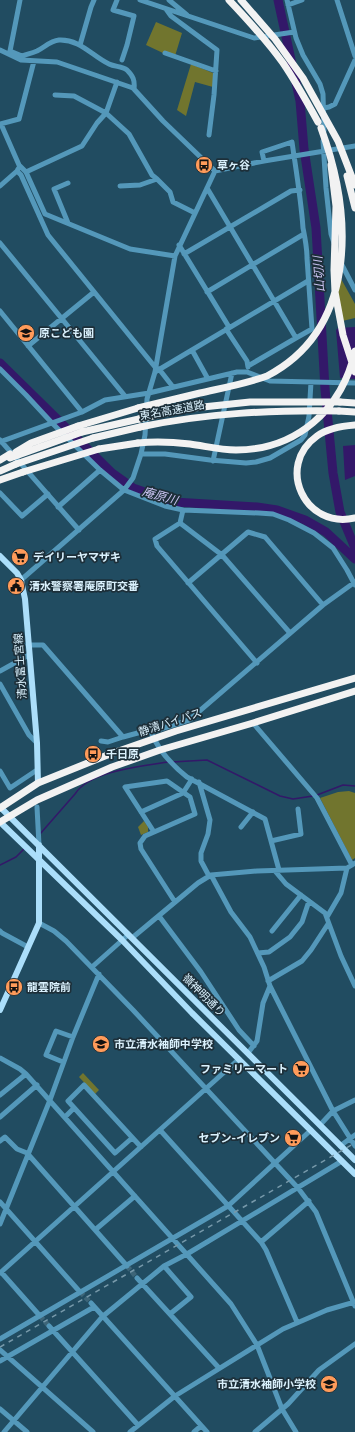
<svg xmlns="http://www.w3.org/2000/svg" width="355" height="1432" font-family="Figtree,'Noto Sans JP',sans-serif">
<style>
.green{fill:#71752e}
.water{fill:#331869}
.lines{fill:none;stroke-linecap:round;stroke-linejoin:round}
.stream{stroke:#331869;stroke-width:1.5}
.river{stroke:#331869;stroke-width:9}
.minor-tunnel{stroke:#3d6578;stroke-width:5;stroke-dasharray:5 2.5;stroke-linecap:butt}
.minor{stroke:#5498ba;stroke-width:5}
.major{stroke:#abdefa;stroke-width:6}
.highway{stroke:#f2f2f2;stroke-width:7}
.rail{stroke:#79a;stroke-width:1.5;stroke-dasharray:5 5;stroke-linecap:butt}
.highway-bridge{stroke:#f2f2f2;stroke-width:7}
.labels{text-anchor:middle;stroke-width:3.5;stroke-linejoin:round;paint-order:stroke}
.poi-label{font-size:11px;font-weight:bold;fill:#daf1fd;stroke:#1d2f39;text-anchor:start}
.street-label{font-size:11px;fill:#daf1fd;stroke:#1d2f39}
.water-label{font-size:12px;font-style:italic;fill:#cac4f2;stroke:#1d2f39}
</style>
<rect width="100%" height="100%" fill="#214c61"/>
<path class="green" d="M156,22L182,33L175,56L163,53L146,45Z
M191,64L213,73V87L195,82L186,116L177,110Z
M340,277L355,304V318L338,322L333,279Z
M349,791L355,793V858L352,860L320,798L338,792Z
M144,821L148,827V832L141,835L138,827Z
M83,1073L99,1090L95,1094L79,1077Z"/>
<path class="water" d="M355,327V379L340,378L336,330L338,328Z
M355,445V476L345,480L343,446Z"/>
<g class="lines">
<path class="stream" d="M172,762L207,760L280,796L293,799L313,796
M317,795L343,785L355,786
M40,834L75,794C89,771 143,766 168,762
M0,865L16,857L24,849"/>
<path class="river" d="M278,0L300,101L304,149L316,228L325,389L333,473L340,512L355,548
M0,363L112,473L133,488L174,502L257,507L277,510L305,520L326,532L355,559"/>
<path class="minor-tunnel" d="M127,1266L137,1278
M80,1292L91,1303
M40,1316L49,1326"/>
<path class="minor" d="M20,0L10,51L22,56V59
M117,0L113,10L134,16L127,45L122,60
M140,0L254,38L294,32
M169,0L187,15
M287,0L296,38L303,55L320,84L323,94L324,131
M337,0L355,56
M288,5L302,0
M166,9L171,16L217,50L214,95L209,135
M80,45L91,7L94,0
M0,50L21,60L57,62L133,88L163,121L215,171
M165,53L216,71
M22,56C28,54 32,53 37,51C45,47 50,41 59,40C80,39 92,56 109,64C115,67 122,66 127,70C133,76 135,80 134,89
M55,95L74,96L106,113L129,134L152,175L157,179
M324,108L329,107L335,104L355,60
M0,124L19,119L34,61
M1,124L19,165L26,172L45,214L130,249L175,256
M323,141L326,188L331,234L334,243
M17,171L21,175L48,235L155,367
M215,171L264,161L355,146
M26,172L82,146L97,123L106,113L117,82
M68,183L54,189L68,223
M0,186L17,171L18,169
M120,186L140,185L157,179L170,192L173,202L195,213
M207,188L296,338L312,329L307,258C307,247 305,238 303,228C301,199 296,170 292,142L262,152L264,161
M0,243L125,396
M179,245L229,327
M184,254L291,191L300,190
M341,263L355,290
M207,292L304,234
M0,311L82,412
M226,329L247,361L248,367
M28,346L94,292
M192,350L208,379
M248,366L296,338
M0,369L26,395L52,423L100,470L124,490L165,506L183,510L259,513L273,514L289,520L314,533L333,548L347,570L355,585
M159,369L173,387
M155,372L308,281
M0,440L79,530
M0,442L82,412L105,400L149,393L237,372H247L270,381L355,383
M141,454H165L210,460L246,463L256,462L270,458L301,440L305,435L309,416L311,382
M213,461L232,373
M0,493L22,516L48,494
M58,507L100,470
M183,510L180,523L155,539L157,546L257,663
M180,523L222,555L290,633
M21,580L124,490L133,478L141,454L145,435L147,399L155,372L175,256L215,171
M188,583L248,532L265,537L323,605
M28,645H43L123,737L145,731L151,732C158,750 172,765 187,777L265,819L279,870
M0,671L29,655
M0,684L29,735L37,743
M253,723L317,798L352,865
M151,732L189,720L323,605L355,582
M101,741L108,742L123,737
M0,771L10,788L37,770
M199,782L210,820L208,834L201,853V861L209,876
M37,807L39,845
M141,812L183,793L192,779
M241,827L253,812
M154,832L125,787L167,781L190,797L195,814L145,836L140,843L141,849L175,902
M271,841L301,834L298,809
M275,871L286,884L325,913L341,956L355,986
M211,875L231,912L250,937L264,967L270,986L263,1003L257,1041L248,1053
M159,916L201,972L239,1030L254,1046
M327,917L341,893L347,868
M39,923L54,931L66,941L133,1010L298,1188L316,1212L355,1306
M0,931L2,933L28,947
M272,931L301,895
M132,938L198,883L211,875L257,871L347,868L355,863
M258,953L269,952L290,937L302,922L309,901
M92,967L128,935
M268,981L302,961L311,950L328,924
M270,986L333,1111L355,1146
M0,1058L20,1069L26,1074L231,1304L257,1345L282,1409L296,1432
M63,1062L46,1055L56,1031L73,1037
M0,1095L26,1074
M0,1117L37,1085
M65,1117L74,1108
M320,1125L333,1111L355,1100
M160,1130L261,1242L266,1250L297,1322
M132,1138L115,1153L68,1101L84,1085L141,1147
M0,1141L5,1137L17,1149L27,1153L127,1266
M340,1146L355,1135
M0,1202L80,1292
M0,1224L50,1100L73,1037L99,974
M95,1230L135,1196
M261,1242L309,1201
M164,1266L191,1297L170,1314
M1,1272L40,1316
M0,1273L239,1059
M137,1278L219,1368
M91,1303L207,1432
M49,1326L138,1425
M0,1339L228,1206L311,1130
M0,1350L93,1432
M0,1361L94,1307
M0,1409L27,1432
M4,1432L102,1317L164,1266L187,1254L342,1161
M130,1432L175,1396L283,1329L327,1310L355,1302
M194,1432L201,1426
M255,1432L288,1404L319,1370L355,1344"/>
<path class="major" d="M0,556L17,573L21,580L25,599L37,743L38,783
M0,807L355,1160
M0,822L122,940L192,1013L355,1174
M0,1010L39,923V845"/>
<path class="highway" d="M340,402L355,403
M339,411L355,412
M355,425C342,426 328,428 317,436C275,466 305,530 355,518
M78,426L138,408
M82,432L139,419
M93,438L140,427
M99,449L138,443
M0,460L10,454
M0,471L16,464
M0,480L23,472
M0,808L38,783L110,754L176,731L355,678
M0,822L37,800L112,767L160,750L253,723L355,691"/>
<path class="rail" d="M0,1347L355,1143"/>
<path class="highway-bridge" d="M229,0C248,20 267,41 283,63C296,82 307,102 318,122
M241,0L275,39L303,78L338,141L355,185
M331,165L336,206L334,270L335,292L343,335L355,372
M347,176L355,208
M138,408C158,403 179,398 200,393C222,388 245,384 267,376C355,330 355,221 321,128
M139,419L184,409L250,402H340
M140,427C207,413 271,410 339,411
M138,443C156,441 173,442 190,444C205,446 220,450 236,450C296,450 342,410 355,351
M16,452L31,443L78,426
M10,458L82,432
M16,464L93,438
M23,472L99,449"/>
</g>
<defs>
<symbol id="bus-disc" viewBox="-11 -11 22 22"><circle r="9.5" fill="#ff9b5a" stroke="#1d2f39"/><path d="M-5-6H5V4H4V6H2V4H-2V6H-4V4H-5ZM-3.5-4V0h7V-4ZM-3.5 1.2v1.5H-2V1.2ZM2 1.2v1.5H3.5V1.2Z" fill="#111"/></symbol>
<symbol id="school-disc" viewBox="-11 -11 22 22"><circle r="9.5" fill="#ff9b5a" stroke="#1d2f39"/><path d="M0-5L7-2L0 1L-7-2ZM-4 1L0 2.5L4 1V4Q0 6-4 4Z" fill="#111"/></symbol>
<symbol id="supermarket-disc" viewBox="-11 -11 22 22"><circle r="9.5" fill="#ff9b5a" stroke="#1d2f39"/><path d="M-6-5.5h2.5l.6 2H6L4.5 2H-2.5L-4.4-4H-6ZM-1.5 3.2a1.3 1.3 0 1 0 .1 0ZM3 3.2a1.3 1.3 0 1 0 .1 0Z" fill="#111"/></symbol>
<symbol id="civic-disc" viewBox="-11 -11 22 22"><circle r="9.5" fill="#ff9b5a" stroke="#1d2f39"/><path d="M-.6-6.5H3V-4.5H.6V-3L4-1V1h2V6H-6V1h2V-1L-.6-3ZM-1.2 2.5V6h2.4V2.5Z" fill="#111"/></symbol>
</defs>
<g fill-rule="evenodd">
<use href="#bus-disc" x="194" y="155" width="20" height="20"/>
<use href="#school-disc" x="16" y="323" width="20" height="20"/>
<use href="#supermarket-disc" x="10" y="547" width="20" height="20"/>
<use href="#civic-disc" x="6" y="576" width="20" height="20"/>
<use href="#bus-disc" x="83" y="744" width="20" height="20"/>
<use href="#bus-disc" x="4" y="977" width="20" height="20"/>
<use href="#school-disc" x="91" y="1034" width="20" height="20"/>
<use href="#supermarket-disc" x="291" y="1059" width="20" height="20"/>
<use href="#supermarket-disc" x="283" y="1128" width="20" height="20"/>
<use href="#school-disc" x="319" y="1374" width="20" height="20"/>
</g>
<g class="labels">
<g class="poi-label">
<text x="217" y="169">草ヶ谷</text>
<text x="39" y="337">原こども園</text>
<text x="33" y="561">デイリーヤマザキ</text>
<text x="29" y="590">清水警察署庵原町交番</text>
<text x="106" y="758">千日原</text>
<text x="27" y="991">龍雲院前</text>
<text x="114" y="1048">市立清水袖師中学校</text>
<text x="288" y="1073" text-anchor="end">ファミリーマート</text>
<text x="280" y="1142" text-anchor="end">セブン-イレブン</text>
<text x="316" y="1388" text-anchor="end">市立清水袖師小学校</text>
</g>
<g class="street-label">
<text transform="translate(172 410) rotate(-10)" y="4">東名高速道路</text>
<text transform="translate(20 666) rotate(-94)" y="4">清水富士宮線</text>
<text transform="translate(170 722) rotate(-18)" y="4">静清バイパス</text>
<text transform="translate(204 995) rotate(45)" y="4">嶺神明通り</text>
</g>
<g class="water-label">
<text transform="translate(319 274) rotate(-94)" y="4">山切川</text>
<text transform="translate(160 496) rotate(16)" y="4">庵原川</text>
</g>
</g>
</svg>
